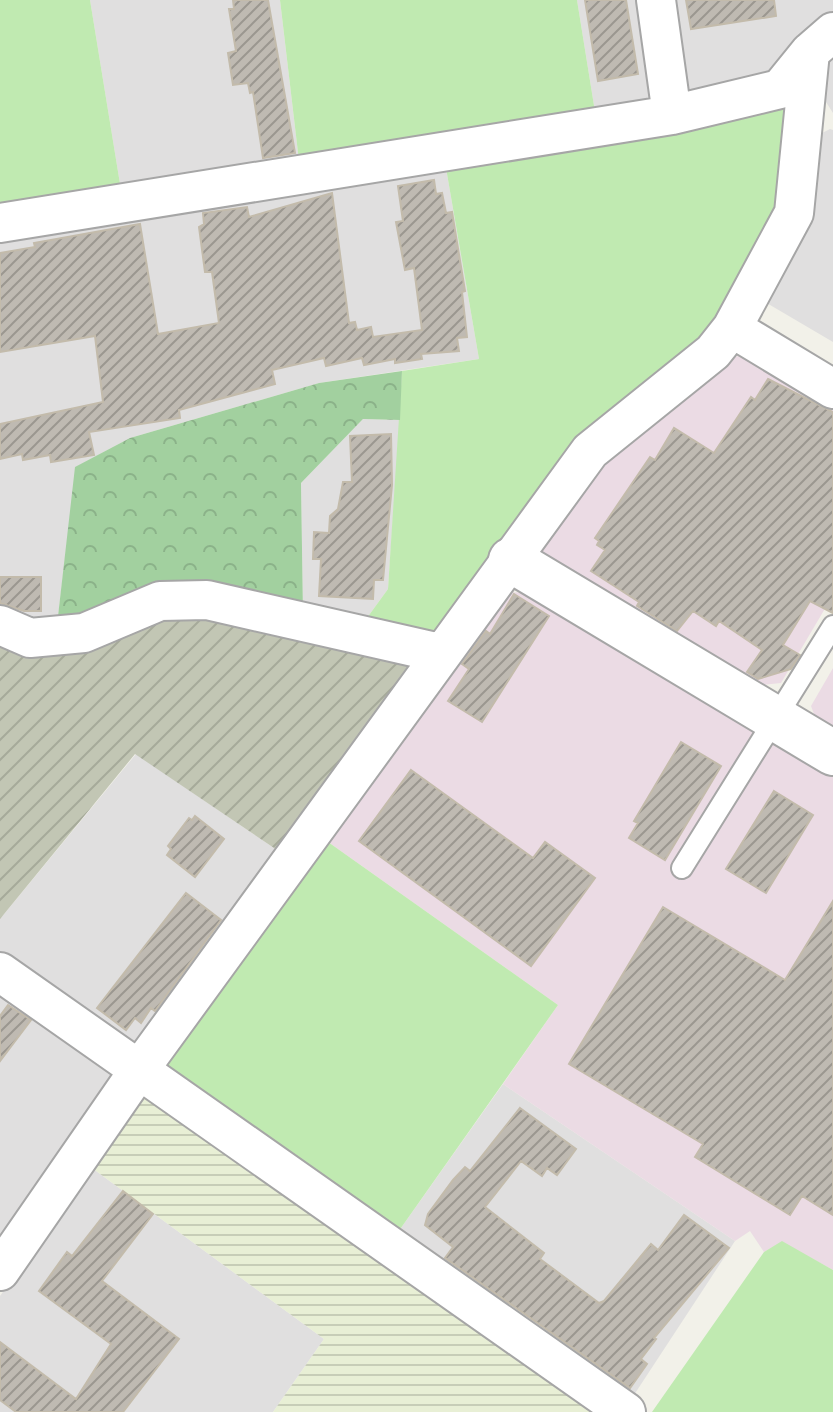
<svg xmlns="http://www.w3.org/2000/svg" width="833" height="1412" font-family="Lato,sans-serif">
<style>
.residential{fill:#e0dfdf}
.industrial{fill:#ebdbe4}
.construction{fill:url(#construction-furrows)}
.farmland{fill:url(#farmland-rules)}
.grass{fill:#c0eab1}
.forest{fill:url(#forest-crowns)}
.building{fill:url(#building-hatch);stroke:#c3bbab;stroke-width:2}
.lines{fill:none;stroke-linecap:round;stroke-linejoin:round}
.service-casing{stroke:#a6a6a6;stroke-width:24}
.minor-casing{stroke:#a6a6a6;stroke-width:42}
.tertiary-casing{stroke:#a6a6a6;stroke-width:48}
.service{stroke:#fff;stroke-width:20}
.minor{stroke:#fff;stroke-width:38}
.tertiary{stroke:#fff;stroke-width:44}
</style>
<defs>
<pattern id="construction-furrows" width="10" height="10" patternUnits="userSpaceOnUse" patternTransform="scale(2)"><rect width="10" height="10" fill="#c2c6b4"/><path d="M-1 1l2-2M0 10L10 0M9 11l2-2" fill="none" stroke="#a6aa9a"/></pattern>
<pattern id="farmland-rules" width="6" height="5" patternUnits="userSpaceOnUse" patternTransform="scale(2)"><rect width="6" height="5" fill="#e8efd5"/><path d="M0 2.5h6" fill="none" stroke="#c7cdb7"/></pattern>
<pattern id="forest-crowns" width="20" height="18" patternUnits="userSpaceOnUse" patternTransform="scale(2)"><rect width="20" height="18" fill="#a2d09f"/><path d="M2 6a3 3 0 1 1 6 0M12 15a3 3 0 1 1 6 0" fill="none" stroke="#8bb289"/></pattern>
<pattern id="building-hatch" width="6" height="6" patternUnits="userSpaceOnUse" patternTransform="scale(2)"><rect width="6" height="6" fill="#bfbab2"/><path d="M-1 1l2-2M0 6l6-6M5 7l2-2" fill="none" stroke="#9b9790"/></pattern>
</defs>
<rect width="100%" height="100%" fill="#f2f1e9"/>
<path class="residential" d="M90,0H280L299,161L121,190Z
M577,0H639L651,106L596,118Z
M663,0H833V15L769,82L690,106Z
M833,49V113L819,91L821,60Z
M830,129L833,130V342L760,299L816,136Z
M446,168L479,359L319,383L130,438L76,467L57,625L0,615V236Z
M363,419L400,420L388,589L364,622L303,613L301,483Z
M136,754L277,850L137,1058L0,955V919Z
M0,982L124,1070L0,1247Z
M503,1084L735,1241L630,1401L396,1235Z
M92,1168L324,1339L273,1412H0V1296Z"/>
<path class="industrial" d="M753,354L833,403V595L781,683L753,686L543,557L535,538L597,462L725,358Z
M525,592L833,775V1270L782,1242L764,1252L750,1231L735,1241L503,1084L558,1005L321,837L498,593Z
M833,668V736L819,727L811,706Z"/>
<path class="construction" d="M164,611L402,651L412,670L277,850L135,754L0,919V638Z"/>
<path class="farmland" d="M147,1085L611,1412H273L324,1339L92,1168Z"/>
<path class="grass" d="M0,0H90L121,190L0,210Z
M280,0H577L596,118L299,161Z
M774,99L794,111L782,209L735,299L434,643L364,622L388,589L402,371L479,359L446,168L684,133L695,119Z
M321,837L558,1005L396,1235L158,1070Z
M782,1241L833,1270V1412H652L764,1252Z"/>
<path class="forest" d="M402,371L400,420L363,419L301,483L303,613L57,625L75,467L130,438L319,383Z"/>
<path class="building" d="M233,0H268L295,153L263,158L253,92L250,93L248,83L233,85L228,53L236,51L229,9H234Z
M585,0H626L638,74L598,81Z
M686,0H774L776,16L691,29Z
M434,180L436,194L442,193L446,213L452,212L465,291L462,292L467,337L457,338L459,351L421,354L422,359L395,363V359L364,365L362,358L326,366L324,358L272,370L275,384L179,410L180,418L89,432L94,455L51,462L50,455L23,460L22,454L0,459V424L103,402L95,336L0,352V253L35,247L34,243L140,224L158,334L219,323L212,272H205L199,227L204,224L203,213L247,207L249,217L332,193L349,323L355,322L357,330L371,327L373,337L422,330L414,268L405,270L396,222L403,221L398,186Z
M768,379L833,412V613L810,601L783,645L800,655L791,669L758,679L747,672L762,650L719,621L716,626L693,611L677,631L637,606L639,602L591,571L605,550L597,545L599,541L595,538L650,457L655,460L674,428L714,453L751,397L755,400Z
M391,434L392,485L383,580H374L373,599L319,596L321,559H313L314,532L329,533L330,516L338,509L343,482H352L350,436Z
M0,577H41V611H24L0,603Z
M514,594L549,616L482,722L448,701L469,669L462,664L486,631L490,634Z
M681,742L721,766L665,860L629,838L638,823L634,821Z
M411,770L533,858L545,842L595,878L531,966L359,841Z
M774,791L813,815L766,893L726,869Z
M195,816L224,839L195,877L167,855L171,849L168,846L189,818L192,820Z
M186,893L221,920L155,1011L151,1008L141,1023L135,1018L126,1030L97,1008Z
M833,901V1215L802,1196L790,1215L695,1157L703,1144L569,1064L663,907L785,980Z
M8,1005L31,1020L0,1061V1016Z
M520,1108L576,1149L557,1175L547,1168L542,1176L521,1161L485,1207L544,1253L540,1259L599,1303L604,1301L651,1244L658,1250L684,1215L729,1248L654,1338L656,1339L641,1359L647,1364L630,1388L445,1258L453,1247L425,1225L428,1214L453,1180L465,1167L470,1171Z
M123,1191L153,1214L102,1281L179,1339L123,1412H16L0,1400V1342L76,1399L111,1344L39,1291L67,1252L72,1256Z"/>
<g class="lines">
<defs>
<path id="service" d="M682,868L833,626"/>
<path id="minor" d="M656,0L672,115
M0,223L672,115L780,89L810,52L833,32
M732,328L833,389
M0,625L30,638L84,633L160,601L207,600L440,653
M0,972L626,1412
M0,1271L139,1070L590,451L713,352L732,328L794,213L810,52"/>
<path id="tertiary" d="M511,560L833,753"/>
</defs>
<use href="#service" class="service-casing"/>
<use href="#minor" class="minor-casing"/>
<use href="#tertiary" class="tertiary-casing"/>
<use href="#service" class="service"/>
<use href="#minor" class="minor"/>
<use href="#tertiary" class="tertiary"/>
</g>
</svg>
